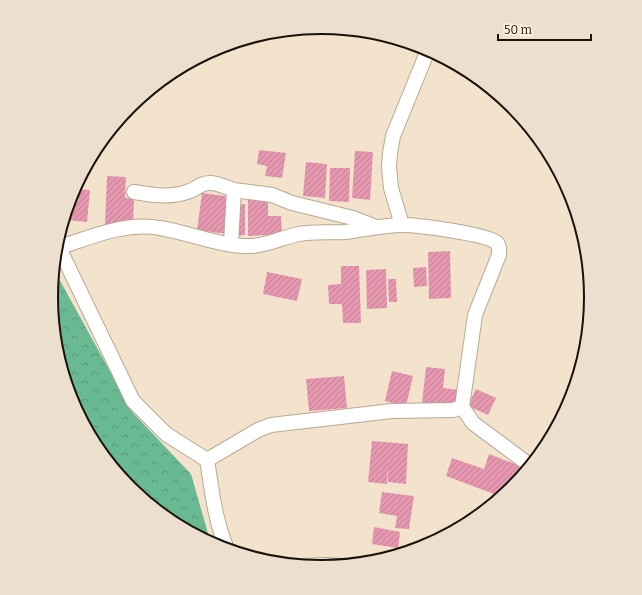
<svg xmlns="http://www.w3.org/2000/svg" width="642" height="595" font-family="Bitter,serif">
<style>
.forest{fill:url(#forest-crowns)}
.building{fill:url(#building-hatch)}
.lines{fill:none;stroke-linecap:round;stroke-linejoin:round}
.minor-casing{stroke:#b8a993;stroke-width:16}
.minor{stroke:#fff;stroke-width:14}
.rim{fill:none;stroke:#19130b;stroke-width:2}
</style>
<defs>
<pattern id="forest-crowns" width="20" height="18" patternUnits="userSpaceOnUse"><rect width="20" height="18" fill="#69b993"/><path d="M2 6a3 3 0 1 1 6 0M12 15a3 3 0 1 1 6 0" fill="none" stroke="#5a9e7d"/></pattern>
<pattern id="building-hatch" width="6" height="6" patternUnits="userSpaceOnUse"><rect width="6" height="6" fill="#e597b0"/><path d="M-1 1l2-2M0 6l6-6M5 7l2-2" fill="none" stroke="#c48196"/></pattern>
</defs>
<rect width="100%" height="100%" fill="#f3e3cc"/>
<path class="forest" d="M53,268L133,413L191,474L211,544L171,522L130,489L96,448L71,401L56,350L51,297Z"/>
<path class="building" d="M259,150L286,153L282,178L265,176L267,166L257,164Z
M355,151L373,152L370,200L352,198Z
M306,162L327,164L325,198L303,196Z
M330,168H350L349,202L329,201Z
M107,176L126,177L125,198H134L133,226L105,225Z
M74,189L90,190L87,222L67,220L68,205Z
M202,193L232,197L227,234L197,230Z
M248,198H268V216H281L282,234L248,236Z
M245,204V235L235,236L234,205Z
M450,251L451,298L429,299L428,252Z
M341,266H359L361,323H343L342,304H329L328,285L341,284Z
M426,267L427,286L414,287L413,268Z
M386,269L387,308L367,309L366,270Z
M267,272L302,279L297,301L263,294Z
M388,279H396L397,302H389Z
M426,367L445,369L443,388L459,390L457,407L422,403Z
M392,371L413,376L406,406L385,401Z
M344,376L347,408L309,411L306,379Z
M476,389L496,398L488,415L468,406Z
M372,441L408,444L406,484L388,482V467L387,484L368,482Z
M489,454L520,466L510,490L502,497L446,476L452,458L484,469Z
M382,492L414,496L409,529L395,528L397,516L379,513Z
M374,527L400,532L398,548L372,544Z"/>
<g class="lines">
<defs>
<path id="minor" d="M134,192C152,195 170,198 187,192C192,191 197,187 201,185C213,180 223,186 234,190
M402,225L391,188L389,167L390,153L393,136L428,50
M231,244L234,190L272,195L292,203L353,218L376,227
M55,247L62,254L133,401L166,434L207,460C212,491 215,522 228,551
M57,248C89,238 126,221 160,228C191,233 221,247 252,246C269,245 283,237 299,234C314,231 330,233 345,232C364,230 383,225 402,225C418,225 488,234 497,243C500,247 499,250 499,255L475,315L462,407L453,410L392,411L271,425L258,430L207,460
M462,407L473,423L528,464L529,468
M302,566L326,565L339,566"/>
</defs>
<use href="#minor" class="minor-casing"/>
<use href="#minor" class="minor"/>
</g>
<path d="M0 0H642V595H0ZM58 297a263 263 0 1 1 526 0a263 263 0 1 1-526 0Z" fill="#ecdfcd" fill-rule="evenodd"/>
<path class="rim" d="M58 297a263 263 0 1 1 526 0a263 263 0 1 1-526 0Z"/>
<path d="M498 34v6h93v-6" fill="none" stroke="#19130b" stroke-width="2"/>
<text x="504" y="34" font-size="12" fill="#19130b" stroke="#fef1de" stroke-width="3" paint-order="stroke">50 m</text>
</svg>
